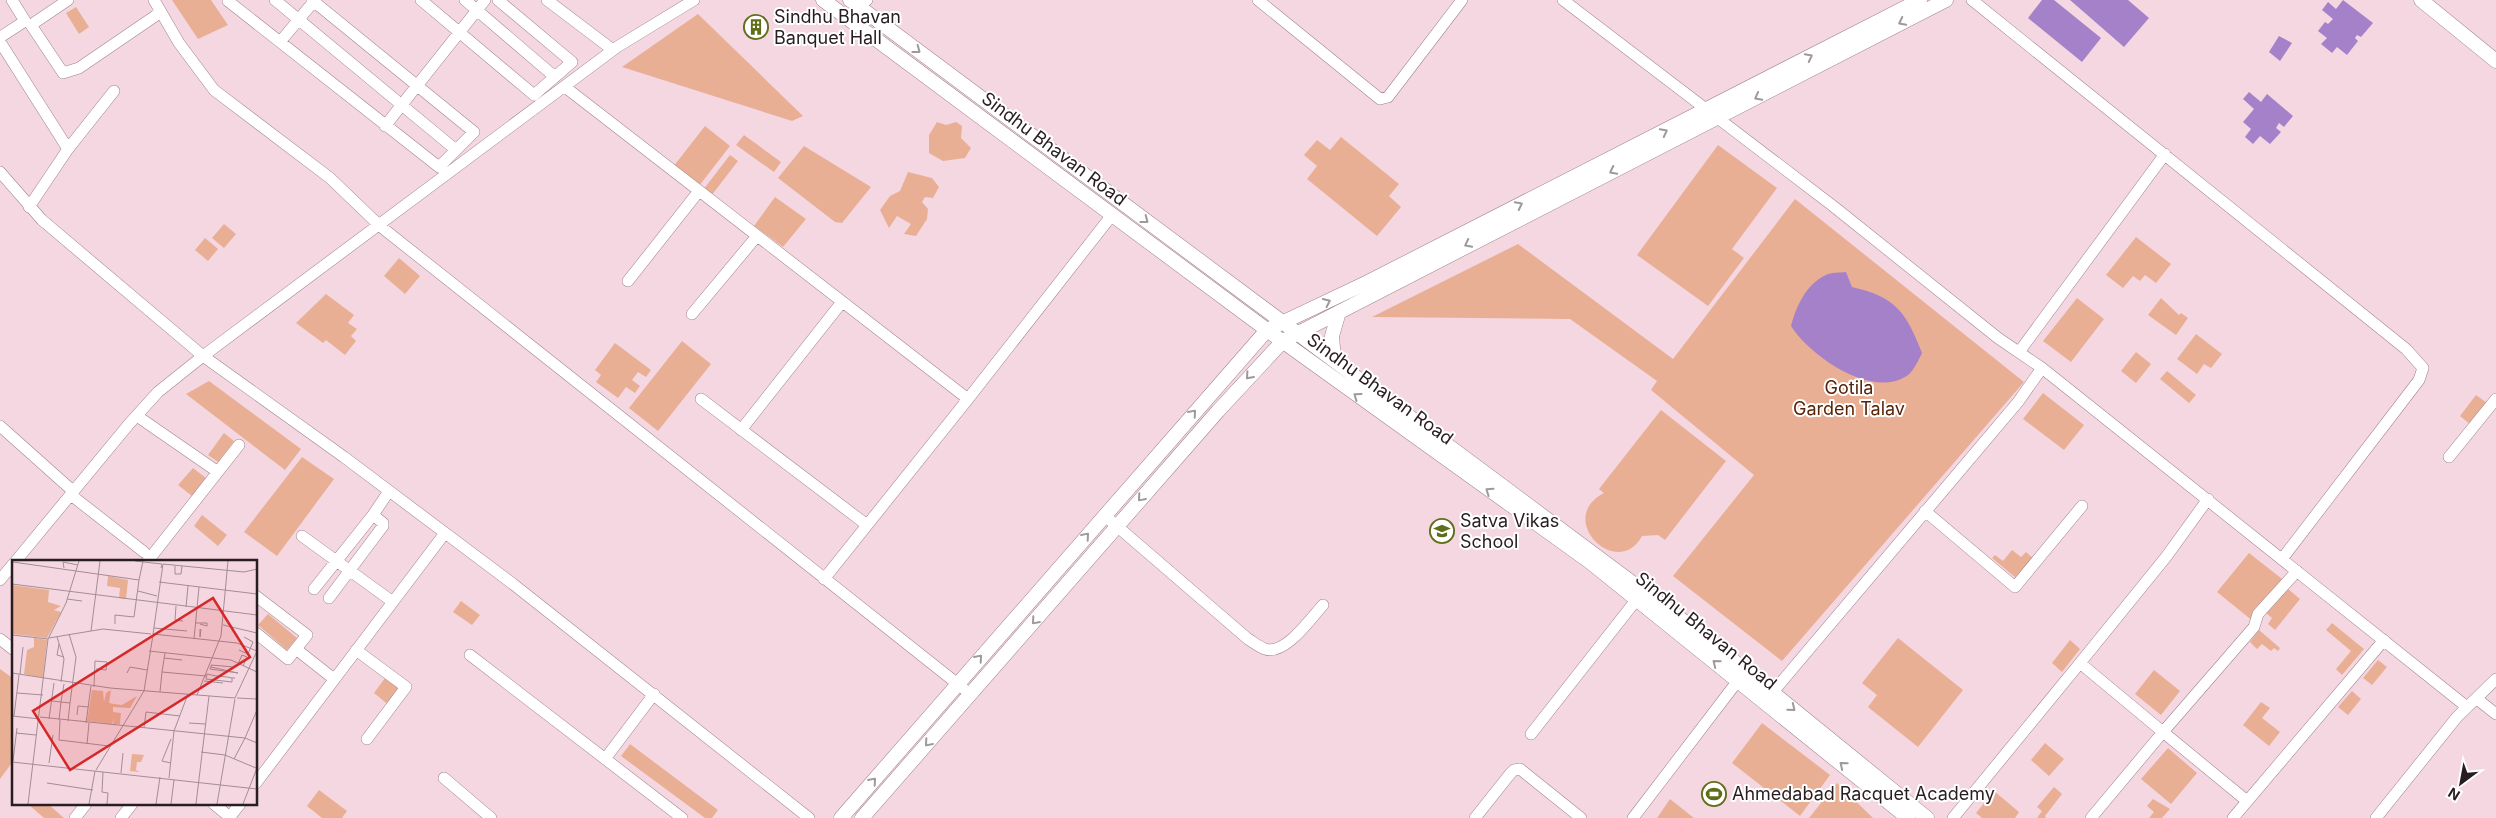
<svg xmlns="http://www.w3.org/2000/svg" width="2496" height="818" font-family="Inter,sans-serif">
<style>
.green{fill:#e9af95}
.water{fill:#a581ca}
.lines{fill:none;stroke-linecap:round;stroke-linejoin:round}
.minor-casing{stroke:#9e838c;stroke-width:12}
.major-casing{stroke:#9e838c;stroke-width:15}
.minor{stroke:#fff;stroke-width:11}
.major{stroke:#fff;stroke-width:14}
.oneway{stroke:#9e999b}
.labels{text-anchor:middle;stroke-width:4;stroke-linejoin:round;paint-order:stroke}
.poi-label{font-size:18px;fill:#281d21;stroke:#fff;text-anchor:start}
.street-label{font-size:18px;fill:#281d21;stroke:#fff}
.park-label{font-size:18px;fill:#572408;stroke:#fff}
.inset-road{fill:none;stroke:#a38d94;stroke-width:1}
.view{fill:#d62828;fill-opacity:0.15;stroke:#d62828;stroke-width:2.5}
.inset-edge{fill:none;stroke:#281d21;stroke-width:2.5}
</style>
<rect width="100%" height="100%" fill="#f5d7e1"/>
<path class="green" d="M172,0H211L228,25L198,39Z
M76,7L89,27L79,34L66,13Z
M698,14L803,116L792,121L622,67Z
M937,122L946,125L956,122L962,126L961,138L971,148L965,158L943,161L929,153V135Z
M705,126L730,146L699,186L673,167Z
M744,135L781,162L774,172L736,145Z
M1341,137L1399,184L1389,196L1401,207L1377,236L1307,179L1317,166L1304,155L1317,140L1330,150Z
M1718,145L1777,188L1732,249L1744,258L1708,306L1637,255Z
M804,146L871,187L842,223L835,222L778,178Z
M730,155L738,161L711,196L703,190Z
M908,172L932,178L939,187L933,198L925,197L922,202L928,209L927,219L916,236L904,234L911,224L897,216L889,228L880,210L890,196L900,191Z
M775,197L806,219L783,247L754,226Z
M1795,199L2024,382L1782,661L1673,576L1754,475L1651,390L1657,381L1570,319L1372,317L1518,244L1673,359Z
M224,224L236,234L224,248L212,238Z
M2136,237L2171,264L2156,283L2145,275L2140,281L2133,276L2123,288L2106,275Z
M205,238L218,249L208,261L195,250Z
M399,258L420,276L405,294L384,276Z
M326,294L354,315L348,323L357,329L351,336L356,341L345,355L326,340L323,343L296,323Z
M2077,298L2104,319L2071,362L2043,341Z
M2161,298L2179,315L2181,313L2188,318L2176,335L2148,315Z
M2196,334L2222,354L2211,368L2204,364L2197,374L2177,359Z
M682,341L711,364L658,431L629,408Z
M615,343L651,370L646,377L638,372L632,380L640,386L635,393L626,387L618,398L596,382L601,375L595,370Z
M2136,352L2151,364L2136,383L2121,371Z
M2167,371L2196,395L2189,403L2160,379Z
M209,381L301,449L285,470L186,394Z
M2043,393L2084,425L2064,450L2023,419Z
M2476,395L2487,403L2470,424L2460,416Z
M1661,410L1726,461L1665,540L1658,535L1642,536C1618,581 1554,519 1604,493L1599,489Z
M224,433L234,441L218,462L208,455Z
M302,457L334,479L277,556L244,532Z
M193,468L206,478L192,496L178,485Z
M202,515L227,535L218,546L194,526Z
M2012,550L2021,557L2026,552L2033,558L2016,578L1992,558L1995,555L2003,561Z
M2249,553L2286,582L2254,622L2217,592Z
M2287,588L2300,599L2275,630L2268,624L2272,618L2266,613Z
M461,601L480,615L472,625L453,612Z
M268,614L297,638L287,650L258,625Z
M2332,623L2364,649L2342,675L2336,669L2351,651L2326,630Z
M2259,630L2280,648L2278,651L2274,648L2271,651L2262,644L2257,649L2250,642Z
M1898,638L1963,690L1918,747L1868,707L1877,695L1862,683Z
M2070,640L2080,649L2062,672L2052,663Z
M2378,660L2387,667L2372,685L2363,678Z
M0,669L14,679V760L0,779Z
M2154,670L2180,691L2161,715L2135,694Z
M385,678L402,690L390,706L374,693Z
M2352,691L2361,699L2348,715L2338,707Z
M2261,702L2270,708L2262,718L2280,732L2269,746L2243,725Z
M1762,723L1830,775L1800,816L1732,763Z
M2045,743L2064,759L2049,776L2031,760Z
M630,744L718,810L712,818H705L621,756Z
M2168,748L2197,773L2171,804L2141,779Z
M1837,783L1873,818H1809Z
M2054,787L2062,794L2045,816L2046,818H2037L2042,811L2037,807Z
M319,790L347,811L342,818H322L307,806Z
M1994,791L2019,812L2015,818H1982L1976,813Z
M1670,799L1694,818H1657Z
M2153,799L2170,809L2162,818H2149L2154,812L2147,806Z
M28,804H48L64,818H44Z"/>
<path class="water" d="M2042,0H2054L2101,38L2082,62L2028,18Z
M2070,0H2128L2149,18L2124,47Z
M2343,0L2373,23L2361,37L2357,35L2355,38L2358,41L2347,55L2337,47L2332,53L2321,44L2327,38L2318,31L2325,22L2328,24L2333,19L2322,10L2328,2L2336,9Z
M2279,36L2292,43L2280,61L2269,52Z
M2249,92L2261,102L2267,94L2293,116L2284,127L2279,123L2276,128L2281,132L2270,144L2260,136L2253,144L2245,137L2251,129L2243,122L2254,109L2243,99Z
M1846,272L1852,287C1896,297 1906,312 1922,353C1918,361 1913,373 1905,377C1870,398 1809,355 1791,326C1796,307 1806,284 1826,275C1831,272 1840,273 1846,272Z"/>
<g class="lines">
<defs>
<path id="minor" d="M68,0L31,25L63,73L79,68L161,12
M154,0L179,43L214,90L330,178L380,226L964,689
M275,0L456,150
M421,0L534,95L572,62L498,0
M465,0L555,77
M547,0L613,50
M1258,0L1380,99L1388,97L1462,0
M1563,0L1833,206L1998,338L2042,368L2467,707
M1972,0L2406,349L2423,368L2419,380L2282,559
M228,1L439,167L474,132L312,0
M849,20L858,6L867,0
M2,36L25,21L12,0
M280,42L315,0
M0,46L2,45L68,149
M565,87L968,399L1112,215
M385,126L485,0
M0,172L42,220L203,356L344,457L513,584L809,818
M29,207L68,149L114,91
M628,281L699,191
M692,314L757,236
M2019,352L2165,154
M701,399L867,525
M137,416L218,472
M0,426L74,492
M741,430L842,302
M2449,457L2496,399
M71,495L144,552
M1925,511L2015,587L2082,506
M373,515L389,491
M1104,515L1248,639C1253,642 1259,647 1265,649C1285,656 1311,618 1323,605
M302,536L393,602
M15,562L129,424L158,392L203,356L617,47L694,0
M147,562L239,445
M824,579L968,399
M0,580L14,563
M314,589L373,515L383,523V526L329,598
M256,596L307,635L288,659L256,633
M0,639L14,650
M296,649L334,679
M356,650L406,687L367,739
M470,655L682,818
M2080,663L2166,557L2208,499
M1767,699L2018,402L2042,368
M2477,699L2496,714
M1531,734L1637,599
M605,759L654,694
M444,778L491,818
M256,783L445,533
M2247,801L2163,732L2254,627L2258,614L2297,571
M214,804L231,818
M75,818L86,804
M121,818L132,804
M229,818L240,804
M1475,818L1510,774L1514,770L1520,769L1581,818
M1633,818L1743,674
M1953,818L2080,663L2163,732L2091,818
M2233,818L2384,640
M2376,818L2457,717L2496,679"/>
<path id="major" d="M823,0L1267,330L1590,562L1908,818
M850,0L1693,628L1927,818
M2421,0L2496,61
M1334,360L1332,336L1339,312
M841,818L1267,330L1368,282L1920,0
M862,818L1218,411L1283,341L1946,0"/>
</defs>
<use href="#minor" class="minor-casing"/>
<use href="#major" class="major-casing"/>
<use href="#minor" class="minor"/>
<use href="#major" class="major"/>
</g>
<defs><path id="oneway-chevron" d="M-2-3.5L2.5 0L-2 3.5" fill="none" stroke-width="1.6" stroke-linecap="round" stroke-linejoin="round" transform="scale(1.25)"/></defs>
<g class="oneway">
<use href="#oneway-chevron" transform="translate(1902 22) rotate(153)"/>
<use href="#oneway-chevron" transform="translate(917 50) rotate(37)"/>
<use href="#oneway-chevron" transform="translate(1809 57) rotate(-27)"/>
<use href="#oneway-chevron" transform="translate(1758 97) rotate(152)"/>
<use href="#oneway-chevron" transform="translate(1664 132) rotate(-27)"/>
<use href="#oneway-chevron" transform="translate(1613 171) rotate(153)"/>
<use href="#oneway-chevron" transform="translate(1519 205) rotate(-27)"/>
<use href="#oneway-chevron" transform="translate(1145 220) rotate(37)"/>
<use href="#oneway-chevron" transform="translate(1468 244) rotate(153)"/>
<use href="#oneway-chevron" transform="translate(1327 302) rotate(-25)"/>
<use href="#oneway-chevron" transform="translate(1249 376) rotate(132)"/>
<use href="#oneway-chevron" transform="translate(1357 396) rotate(-144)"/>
<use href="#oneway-chevron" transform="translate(1193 413) rotate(-49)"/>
<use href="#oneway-chevron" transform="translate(1489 491) rotate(-145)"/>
<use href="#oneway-chevron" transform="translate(1141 498) rotate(131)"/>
<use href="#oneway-chevron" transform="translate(1086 536) rotate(-49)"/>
<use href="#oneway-chevron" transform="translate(1035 621) rotate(131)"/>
<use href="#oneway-chevron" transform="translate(979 658) rotate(-49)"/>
<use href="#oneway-chevron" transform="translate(1716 663) rotate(-141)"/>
<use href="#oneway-chevron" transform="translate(1792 708) rotate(39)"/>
<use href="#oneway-chevron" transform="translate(928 743) rotate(131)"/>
<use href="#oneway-chevron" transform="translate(1843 765) rotate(-141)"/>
<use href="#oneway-chevron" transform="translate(873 781) rotate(-49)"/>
</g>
<defs>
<symbol id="building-ring" viewBox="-11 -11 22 22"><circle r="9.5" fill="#fff" stroke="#606e1a" stroke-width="1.5"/><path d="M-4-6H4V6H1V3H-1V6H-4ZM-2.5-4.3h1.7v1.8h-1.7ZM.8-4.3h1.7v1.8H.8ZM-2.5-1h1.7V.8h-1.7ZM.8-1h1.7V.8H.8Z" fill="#606e1a"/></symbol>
<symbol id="school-ring" viewBox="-11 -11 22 22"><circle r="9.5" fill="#fff" stroke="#606e1a" stroke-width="1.5"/><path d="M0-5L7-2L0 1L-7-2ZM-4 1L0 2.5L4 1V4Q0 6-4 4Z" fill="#606e1a"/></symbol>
<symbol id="stadium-ring" viewBox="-11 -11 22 22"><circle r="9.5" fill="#fff" stroke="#606e1a" stroke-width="1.5"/><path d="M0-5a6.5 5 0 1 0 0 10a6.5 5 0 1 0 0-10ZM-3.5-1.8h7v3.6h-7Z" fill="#606e1a"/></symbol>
</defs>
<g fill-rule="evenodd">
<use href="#building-ring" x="742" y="13" width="28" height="28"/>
<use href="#school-ring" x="1428" y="517" width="28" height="28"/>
<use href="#stadium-ring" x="1700" y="780" width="28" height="28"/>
</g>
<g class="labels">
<g class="poi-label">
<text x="774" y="23">Sindhu Bhavan<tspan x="774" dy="21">Banquet Hall</tspan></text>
<text x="1460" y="527">Satva Vikas<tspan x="1460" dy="21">School</tspan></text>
<text x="1732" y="800">Ahmedabad Racquet Academy</text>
</g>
<g class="street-label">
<text transform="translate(1054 149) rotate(37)" y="6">Sindhu Bhavan Road</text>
<text transform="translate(1380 389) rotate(36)" y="6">Sindhu Bhavan Road</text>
<text transform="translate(1706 631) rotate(39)" y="6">Sindhu Bhavan Road</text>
</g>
<g class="park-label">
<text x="1849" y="394">Gotila<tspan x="1849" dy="21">Garden Talav</tspan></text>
</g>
</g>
<g transform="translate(12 560)">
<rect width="245" height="245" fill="#f5d7e1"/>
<path d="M96,16L116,20L114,39L107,38L108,28L95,26ZM0,25L37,30L36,42L49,46L42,50L49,52L35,78L0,74ZM22,78L35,80L31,118L12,114L15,90L22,87ZM80,130L91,131L92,142L94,133L99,130L97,143L102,144L110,145L125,136L118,148L101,147V152L109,153L108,164H101L102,157L100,164L75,161ZM120,194L132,195L129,202H125L124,210L128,212L118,211Z" fill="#e9af95"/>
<path class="inset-road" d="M123,1L150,4L149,8M1,2L127,20L131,1M163,6V14H169L170,6M52,8L51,2L66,5M147,22L245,34M0,24L245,55M126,31L145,36M55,39L70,41M164,46L163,60L171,61M174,47L176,26M183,63H195V66L188,64M103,64V55L122,57L127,20M211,65L245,73M142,68L175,71M188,69V77L189,69M79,71L88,1M141,74L225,83L245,91M141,74L151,4L232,12L245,9M0,75L36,79M45,77L52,99L49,122M37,78L91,69L139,74M182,79L187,27M47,84L45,95L52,97M227,90L236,94L241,82L232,77M137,91L219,100L245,112M152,98L170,100M226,104L230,95L235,97L231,106M199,107L226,113L198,109L199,107V105L222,107M150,112L153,93M0,113L98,128L223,138M115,113L118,107L135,110M8,114L11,87M220,118V122L194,119L195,114L204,116L215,117L220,118H223M192,121L211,123M52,124L49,142L58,143L64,97L57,74M82,127L83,101L95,102L94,110L84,109M148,132L150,112L194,116M5,133L31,135M185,135L209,76L216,1M223,138L245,91M225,138L245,139M40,141L49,142L47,160M65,155L66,146L76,147M0,156L28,159M2,156L7,115M28,157L233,178L245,150M37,159L42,123M48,160L47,180L97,186M56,161L58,143M74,163L79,126M177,163L193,164M132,168L134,152L168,156M4,173L24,175M75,184L77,163M189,192L213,195L244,208M222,199L233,178L245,183M1,201L5,168M0,202L245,229M37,203L41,175M159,203L150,201L159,179M84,210L132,131L141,75M91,212L90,232L96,233L95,244M109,213L111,193M157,218L162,171L176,134M35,223L81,230M16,244L36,79L54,43L67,1M77,244L83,211M144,244L148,217M159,244L162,220M184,244L197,136M205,244L223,139M231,244L245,208"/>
<path class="view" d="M201,38L238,97L58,210L21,151Z"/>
<rect width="245" height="245" class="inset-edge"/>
</g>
<g transform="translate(2461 783) rotate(212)" stroke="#ffffff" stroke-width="4" paint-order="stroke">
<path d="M0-4L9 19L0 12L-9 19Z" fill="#281d21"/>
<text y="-8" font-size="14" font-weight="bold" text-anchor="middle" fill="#281d21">N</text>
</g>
</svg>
